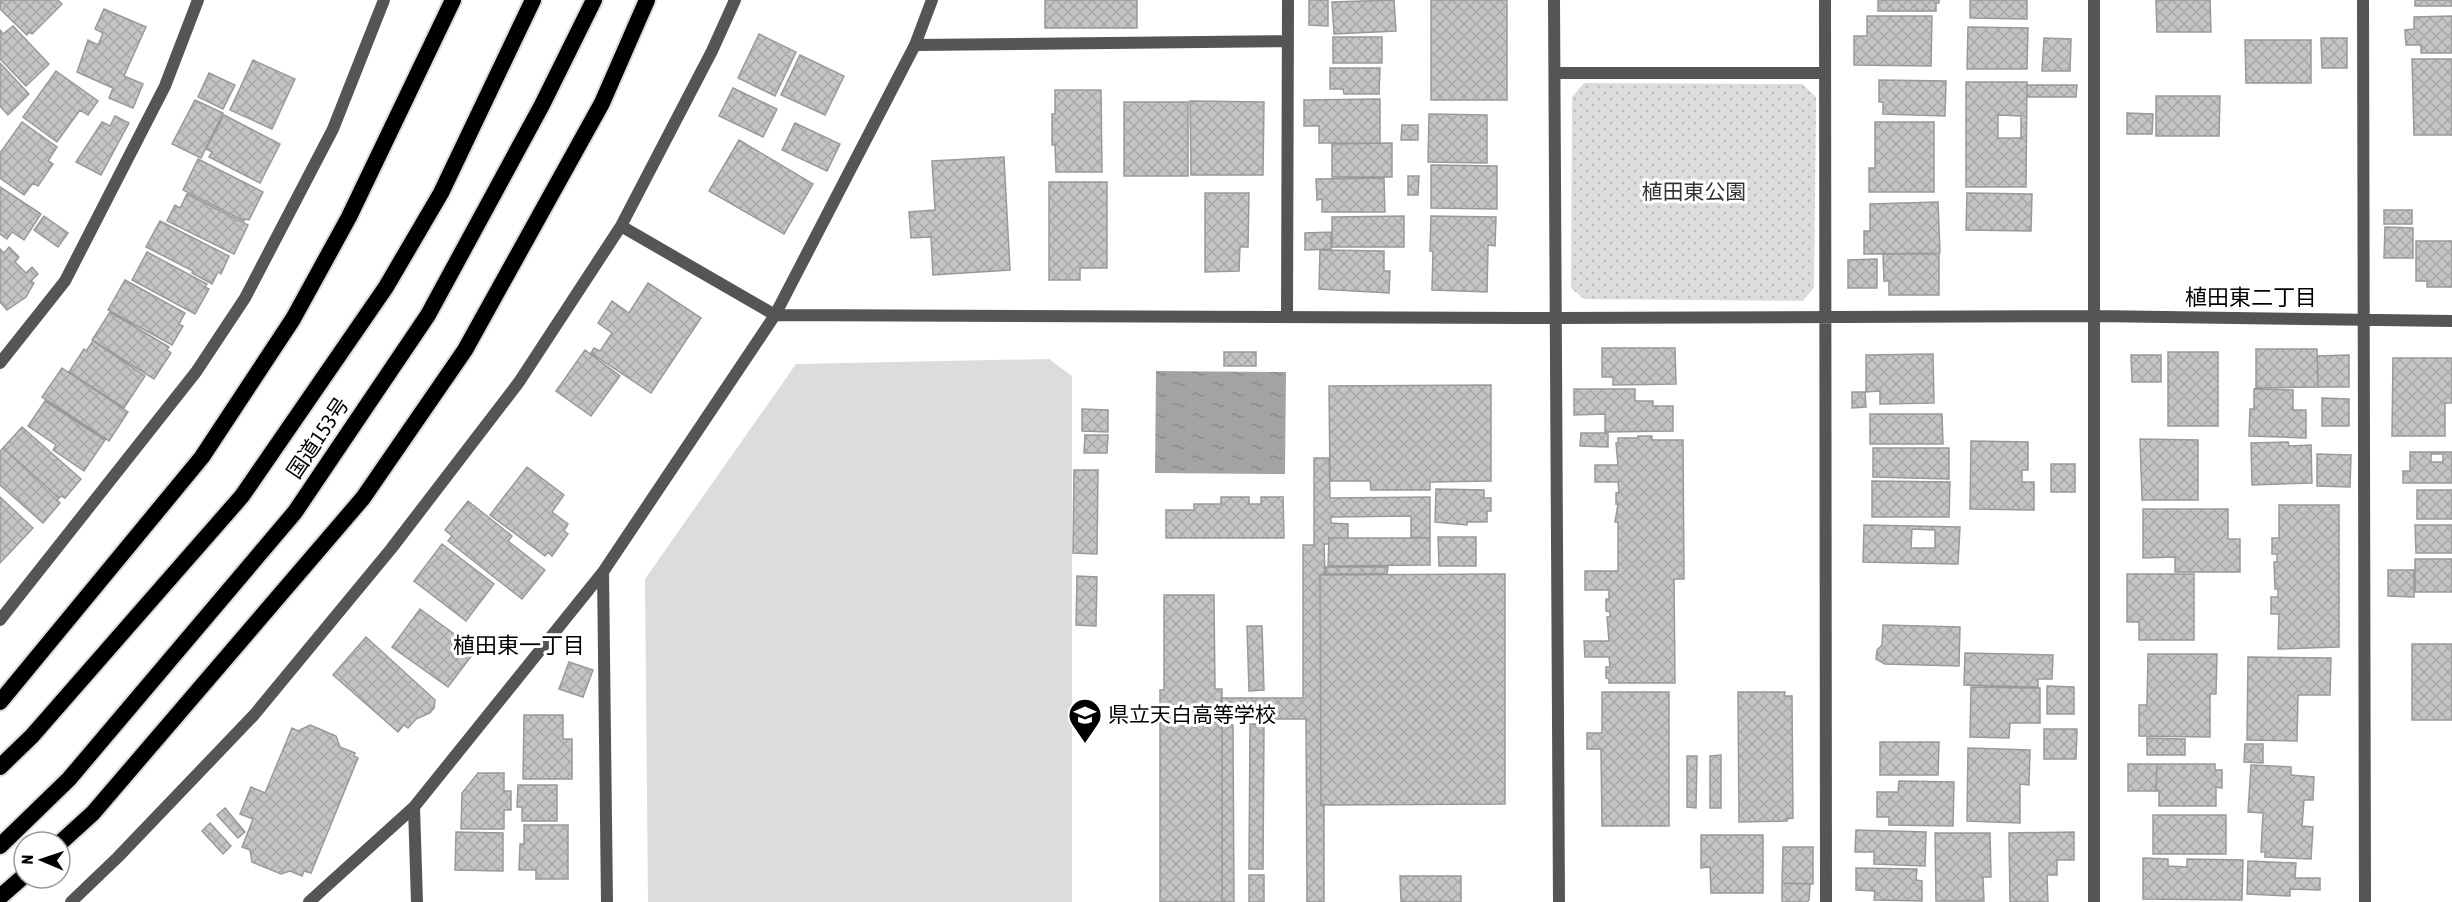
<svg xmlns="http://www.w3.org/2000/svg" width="2452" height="902" font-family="'Asap Condensed','Noto Sans JP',sans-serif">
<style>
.park{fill:url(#park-dots)}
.pitch{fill:#dcdcdc}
.water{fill:url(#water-ripples)}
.building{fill:url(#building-cross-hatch);stroke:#999;stroke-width:1.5;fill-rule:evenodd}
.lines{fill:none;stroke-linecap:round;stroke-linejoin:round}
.trunk-casing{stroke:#dbdbdb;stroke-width:20}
.minor{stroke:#555;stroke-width:12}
.trunk{stroke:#000;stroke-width:16}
.labels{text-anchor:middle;stroke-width:6;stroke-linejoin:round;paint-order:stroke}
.park-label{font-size:21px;fill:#333;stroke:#fff}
.street-label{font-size:21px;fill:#000;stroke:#fff}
.poi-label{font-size:21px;fill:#000;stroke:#fff;text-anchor:start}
.neighbourhood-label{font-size:22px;fill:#000;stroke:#fff}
</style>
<defs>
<pattern id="park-dots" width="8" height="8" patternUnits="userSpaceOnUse" patternTransform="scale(1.5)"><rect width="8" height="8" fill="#dcdcdc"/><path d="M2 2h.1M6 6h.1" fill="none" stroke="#bbb" stroke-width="1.8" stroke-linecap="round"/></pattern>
<pattern id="water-ripples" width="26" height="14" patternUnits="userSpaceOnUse" patternTransform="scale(1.5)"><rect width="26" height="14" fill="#a3a3a3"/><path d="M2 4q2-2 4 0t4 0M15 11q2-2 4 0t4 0" fill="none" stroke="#8b8b8b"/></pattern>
<pattern id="building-cross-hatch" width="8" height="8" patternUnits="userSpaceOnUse" patternTransform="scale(1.5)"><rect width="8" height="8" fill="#c4c4c4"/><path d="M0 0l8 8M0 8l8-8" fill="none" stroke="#a7a7a7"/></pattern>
</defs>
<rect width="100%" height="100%" fill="#fff"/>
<path class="park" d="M1584,83L1802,84L1816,97L1814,288L1803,301L1584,299L1571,288L1572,97Z"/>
<path class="pitch" d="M1049,359L1072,376V902H648L645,579L796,364Z"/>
<path class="water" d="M1156,371L1286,372L1285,474L1155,473Z"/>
<path class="building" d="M1,0H58L62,4L32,34L29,32L27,35L0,9Z
M1045,0H1137V28H1045Z
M1309,0H1328V26L1309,25Z
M1394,0L1396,31L1334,34L1332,2Z
M1431,0H1507V100H1431Z
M1878,0H1939V3H1936V11H1878Z
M1970,0H2027V19L1970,18Z
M2156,0H2210L2211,32H2157Z
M2415,0H2452V6H2415Z
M104,9L146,27L124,76L143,84L133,108L109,98L113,88L77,72L88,40L98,45L103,33L95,29Z
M1867,16H1932L1931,66L1854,65V36H1867Z
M2452,16V53H2421V45H2406L2405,30L2414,29V17Z
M13,26L49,64L26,86L0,59V30L3,34Z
M1968,27L2028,28L2027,69H1967Z
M759,34L796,52L775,96L738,78Z
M1333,37H1382V63H1333Z
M2044,38L2071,39L2070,71H2042Z
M2321,38H2347V68H2322Z
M2245,40H2311V83H2246Z
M800,55L844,76L825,115L781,95Z
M2412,59H2452V135H2414Z
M253,60L295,79L272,129L230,110Z
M0,63L29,94L8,115L0,106Z
M1330,68H1380L1379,94H1344L1343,89H1330Z
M56,71L98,101L88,115L80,110L57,142L23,117Z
M209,73L235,85L223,109L198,97Z
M1879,80L1946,81L1945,116L1883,114V102H1879Z
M1966,82H2027L2026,187H1966ZM1998,115L2021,116V138H1998Z
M2027,85H2077L2076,97H2027Z
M733,88L777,109L763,137L719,116Z
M1055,90H1101L1102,172H1056L1055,145H1052V114H1055Z
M2156,96H2220L2219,136H2156Z
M1380,99V143H1319V126H1304V100Z
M195,100L223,113L201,158L172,144Z
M1190,101L1264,102L1263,175H1191Z
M1124,102H1188V176H1124Z
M2127,113L2153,114L2152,134H2127Z
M1429,114L1487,115V163L1428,162Z
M224,115L280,144L260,183L209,157L212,152L206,149Z
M115,116L129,123L101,175L76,162L102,122L110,126Z
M22,122L57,147L48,161L53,164L38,186L33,183L24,195L0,178V153Z
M1875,122H1934V192H1869V168H1875Z
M795,123L840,144L827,171L782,150Z
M1402,125H1418V140H1401Z
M739,140L813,184L784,234L709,191Z
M1392,143V177H1332V144Z
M1004,157L1010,270L933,275L931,237L911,238L909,212L935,210L932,161Z
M198,159L263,192L249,220L245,219L244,221L183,190Z
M1431,165L1497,166V209L1431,208Z
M1408,176H1419L1418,195H1408Z
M1384,178L1385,212H1322V199L1317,200L1316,179Z
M1049,182H1107V268H1080V280H1049Z
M0,187L41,214L24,240L12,232L7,239L0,234Z
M1205,193H1249L1248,247H1240L1239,271L1205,272Z
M1967,193L2032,194L2031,231L1966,230Z
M187,194L248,225L234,254L167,221L175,205L180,208Z
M1938,202L1940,253L1864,254V231H1870V204Z
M2384,210H2412V224H2384Z
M44,216L68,233L58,247L34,230Z
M1404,216V247H1332V217Z
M1431,216L1496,217L1495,246L1488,245L1487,292L1432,290L1433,251H1430Z
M160,221L229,256L221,274L218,272L212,284L192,273L193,271L146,247Z
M2385,227L2413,228V258H2384Z
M1331,232V249L1305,250V233Z
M2416,241H2452V287H2427V281H2416Z
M9,247L19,257L15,262L26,273L32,267L38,274L31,281L34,283L26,297L7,310L0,302V249L4,253Z
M1320,250L1384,251V271H1390L1389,293L1319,289Z
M147,252L207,284L205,287L209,289L195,314L132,280Z
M1883,254H1939V295H1889V281H1884Z
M1877,259V288H1848V260Z
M125,280L185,313L179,324L183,326L172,345L108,310Z
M648,283L701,318L651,393L591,353L594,348L600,351L612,333L598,323L612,301L629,313Z
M110,312L169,347L167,350L171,353L154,379L92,340Z
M93,341L145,376L124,408L69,372L84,349L86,351Z
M1602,348H1675L1676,384L1613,385V377H1602Z
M2256,349H2317L2318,387L2256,388Z
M585,350L620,376L591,416L556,391Z
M1224,352H1256V366H1224Z
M2168,352H2218V426H2168Z
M1933,354L1934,403L1880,404V391L1866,392V355Z
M2131,355H2161V382H2132Z
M2349,355V387H2318L2317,356Z
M2393,358H2452V403H2445V436H2392Z
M62,368L128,412L109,441L42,397Z
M1491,385V481L1430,482V490H1371L1370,481H1330L1329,386Z
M1574,389H1635V401H1653V406H1673V431L1605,432V414L1574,415Z
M2254,389L2293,390V410H2306V438L2249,436L2250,409H2254Z
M1852,392H1865L1866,407L1852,408Z
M2322,398L2349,399V426H2322Z
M45,401L105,440L84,471L53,450L56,445L28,426Z
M1082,409L1108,410V432L1082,431Z
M1870,414H1942L1943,444H1870Z
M22,427L81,479L65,498L61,496L59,498L3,448Z
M1581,433H1608V447L1580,446Z
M1085,435H1108L1107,453H1084Z
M1638,436H1652V440H1683L1684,579H1674L1675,683H1609V679L1606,678V667H1610L1609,657H1585L1584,641H1609L1607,617H1610V612L1606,611V599H1609V590H1585V571H1618V522H1615L1618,504H1616V493L1619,492L1618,482H1595V465H1618L1616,443H1618V438H1638Z
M2140,439L2198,440V500H2142Z
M1971,441L2028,442V470H2022V482H2034V510L1970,509Z
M2288,442L2289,446L2311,445L2312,483L2252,485L2251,443Z
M3,448L59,498L57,500L60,503L43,523L0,485V451Z
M1873,448H1949V479L1873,477Z
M2410,452H2452V483H2403V471H2410ZM2431,454H2443V462H2431Z
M2317,454L2351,455L2350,487L2317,486Z
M1314,458H1329L1330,498L1430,497V538L1411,537V516L1331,517V523L1348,524V538H1329V544H1324L1325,574L1320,575L1321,805L1324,804V902H1307L1306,719H1222L1221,698H1303V545H1314Z
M2051,464H2075V492H2051Z
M527,467L564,495L552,512L568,524L564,531L568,534L552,556L548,552L545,556L490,515Z
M1074,470H1098L1097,554L1073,553Z
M1872,481L1950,482L1949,517H1872Z
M1436,489L1484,490V498H1491V511H1487V522H1467V525L1435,522Z
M2417,490H2452V519H2417Z
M0,497L33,528L0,563Z
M1221,497H1249V504H1261V497H1283L1284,538H1166V510H1194V504H1221Z
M468,501L512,536L508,541L545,570L522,599L448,541L452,536L445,530Z
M2279,505H2339V647L2278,649L2279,614H2271V597H2278V589H2275L2274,562H2277V554H2272V538H2279Z
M2143,509H2228V539H2240V572H2175V557L2143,558Z
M1864,525L1960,527L1958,564L1863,562ZM1912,529L1935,530V548H1911Z
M2415,525H2452V553H2416Z
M1438,537H1476V566H1439Z
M1329,538H1430V565L1328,566Z
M442,544L494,584L466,621L414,581Z
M2415,559H2452V592H2415Z
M1326,567H1388L1387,574H1326Z
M2388,570H2414V597L2388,596Z
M1505,574V804L1321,805L1320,575Z
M2127,574H2194V640H2139V622H2127Z
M1077,576L1097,577L1096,626L1076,625Z
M1164,595H1214L1215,689H1222V902H1160V690H1164Z
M420,609L476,650L448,687L392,647Z
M1883,625L1960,627L1959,666L1885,664L1876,659L1877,650L1882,645Z
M1247,626H1262L1264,690L1249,691Z
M366,637L435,700L434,708L430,713L416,719L408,728L404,725L398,732L333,675Z
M2412,644H2452V720H2412Z
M1965,653L2053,655L2052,679H2038V687L1964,685Z
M2148,654H2217L2216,694H2210V737L2139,736V705H2147Z
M2248,657L2331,658L2330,695H2298L2297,741L2247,740Z
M569,662L593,670L583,697L559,689Z
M2047,686L2074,687V714H2047Z
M1971,687L2040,688V723H2010L2009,738L1970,737Z
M1602,692H1669V826H1602L1601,749H1587V733H1602Z
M1738,692H1785L1784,696H1792L1793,818L1787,819V821L1739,822Z
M524,715H563V739H572V779H523Z
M1250,724H1264L1263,869H1249Z
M310,725L336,736L340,747L355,753L354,756L358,758L311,873L304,871L302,876L290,871L281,874L252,862L250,850L242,847L253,819L240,814L251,787L265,793L292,728L298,731Z
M1222,725H1233L1234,902H1222Z
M2044,729H2077L2076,759H2044Z
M2147,738L2185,739V755H2147Z
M1880,742H1939L1938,775H1880Z
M2245,744H2263V763L2244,762Z
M1968,748L2030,750L2029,785L2020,784V823L1967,821Z
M1721,755V808H1710V756Z
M1687,756H1697L1696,808L1687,807Z
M2128,764H2157L2156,791H2128Z
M2157,764H2215V770H2222V788L2216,787V806H2159V791H2156Z
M2251,765L2291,767V775L2314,777L2313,800H2304L2302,826L2313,827L2311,859L2265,857V852H2261L2263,813L2248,812Z
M478,773H504V791H511V810H504V829H461L462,793Z
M1899,781L1954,782L1953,826L1889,825V817H1877V792H1898Z
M518,785H557V821H522V807H517Z
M225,808L245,832L238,838L217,815Z
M2153,815H2226V854H2153Z
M210,823L231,846L223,854L202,831Z
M524,825H568V879H536V870H519L520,844H524Z
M1856,830L1926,832L1925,866L1874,864V852H1855Z
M456,832L503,833V871L455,870Z
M2074,832V860H2057V875H2047L2048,902H2010L2009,833Z
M1935,833H1990L1991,877H1983L1984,901H1936Z
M1701,835H1763V893H1711L1710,867L1701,868Z
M1783,847H1813V884L1782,883Z
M2143,858L2168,859V866L2187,867V859L2243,860L2242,900L2143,899Z
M2248,861L2296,863L2295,878H2320V890L2290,889V896L2247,894Z
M1856,868L1917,869L1916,880L1922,881V901L1874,900L1875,891L1856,890Z
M1249,875H1264V902H1249Z
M1400,876H1461V902H1401Z
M1782,883L1810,884L1809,900L1807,902H1782Z"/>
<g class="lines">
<defs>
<path id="trunk" d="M0,702L202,457L293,319L349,217L453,0
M0,767L32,736L242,496L386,287L441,193L533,0
M60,843L93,813L363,498L465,350L602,103L647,0
M0,846L69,779L295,512L428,315L542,105L594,0
M0,897L24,876"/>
</defs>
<use href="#trunk" class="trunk-casing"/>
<path class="minor" d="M1554,0L1559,902
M1825,0L1826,902
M2094,0V902
M2363,0L2365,902
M915,45L1288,41
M1555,73H1825
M621,226L775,315L1556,318L2094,316L2452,321
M1287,317L1288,0
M0,363L65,281L165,86L198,0
M603,572L607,902
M0,620L196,372L245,298L333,129L384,0
M414,807L417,902
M71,902L118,857L254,715L391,549L519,382L621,226L712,51L735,0
M309,902L414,807L603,572L775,315L915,45L932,0"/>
<use href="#trunk" class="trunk"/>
</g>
<defs>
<symbol id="school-pin" viewBox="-11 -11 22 30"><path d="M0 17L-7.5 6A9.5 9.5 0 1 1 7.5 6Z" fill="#000" stroke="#fff"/><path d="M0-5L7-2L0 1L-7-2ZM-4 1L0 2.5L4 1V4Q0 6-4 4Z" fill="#fff"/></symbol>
</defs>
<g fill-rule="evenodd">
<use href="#school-pin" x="1066" y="696" width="38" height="52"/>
</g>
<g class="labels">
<g class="park-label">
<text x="1694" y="199">植田東公園</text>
</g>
<g class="street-label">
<text transform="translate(318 438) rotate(-56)" y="7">国道153号</text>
</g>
<g class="poi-label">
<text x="1108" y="722">県立天白高等学校</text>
</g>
<g class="neighbourhood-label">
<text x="2251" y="305">植田東二丁目</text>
<text x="519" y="653">植田東一丁目</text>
</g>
</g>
<g transform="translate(42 860) rotate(272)"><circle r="28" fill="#ffffff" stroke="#999999" stroke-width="1.5"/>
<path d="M0-4.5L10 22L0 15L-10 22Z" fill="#000000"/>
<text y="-9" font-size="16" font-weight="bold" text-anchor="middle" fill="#000000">N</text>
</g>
</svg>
